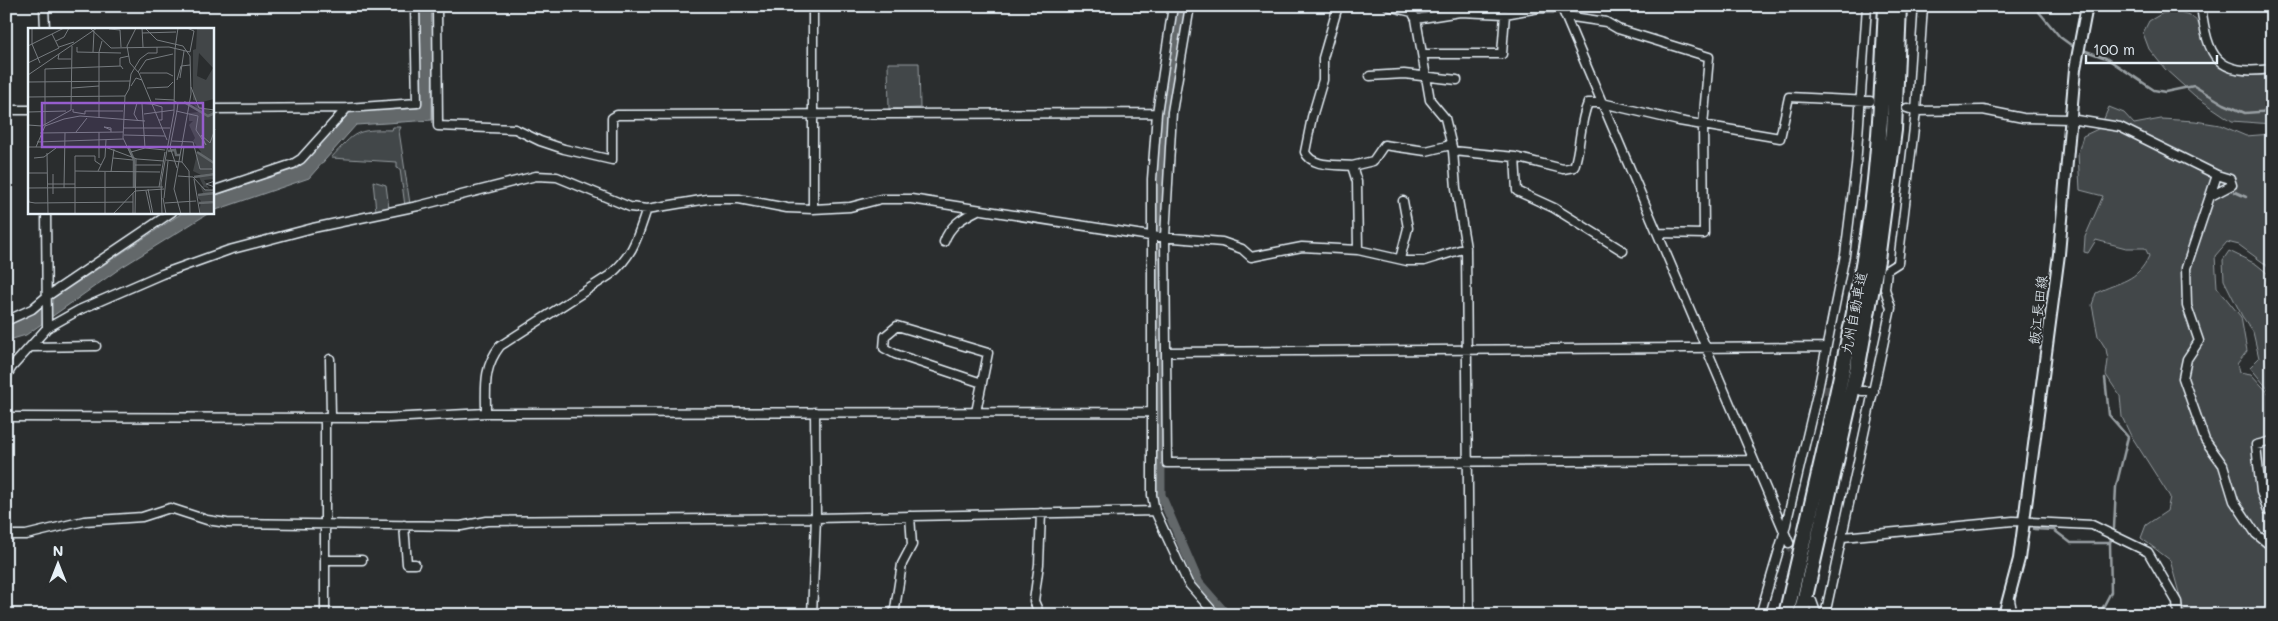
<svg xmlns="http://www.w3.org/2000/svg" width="2278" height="621" font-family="Mali,'Klee One',sans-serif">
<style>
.green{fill:#424648;stroke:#959ca0}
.water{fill:#63686b;stroke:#989fa3}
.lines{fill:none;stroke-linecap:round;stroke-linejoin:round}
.stream{stroke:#989fa3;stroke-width:2.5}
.canal{stroke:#63686b;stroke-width:9}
.minor-tunnel{stroke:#464a4c;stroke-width:8;stroke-dasharray:8 4;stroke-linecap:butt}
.minor-casing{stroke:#e8f1f8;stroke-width:11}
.secondary-casing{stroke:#e8f1f8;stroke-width:14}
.motorway-casing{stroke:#e8f1f8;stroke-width:18}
.minor{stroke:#2a2d2e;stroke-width:8}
.secondary{stroke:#2a2d2e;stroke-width:10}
.motorway{stroke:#2a2d2e;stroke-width:14}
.labels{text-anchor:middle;stroke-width:4;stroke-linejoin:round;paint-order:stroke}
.street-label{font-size:14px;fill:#e8f1f8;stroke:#2a2d2e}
.inset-river{fill:none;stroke:#63686b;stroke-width:2.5}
.inset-road{fill:none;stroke:#767b7f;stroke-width:1}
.view{fill:#965dcd;fill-opacity:0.15;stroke:#965dcd;stroke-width:2.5}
.inset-edge{fill:none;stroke:#e8f1f8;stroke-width:2.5}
</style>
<rect width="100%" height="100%" fill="#2a2d2e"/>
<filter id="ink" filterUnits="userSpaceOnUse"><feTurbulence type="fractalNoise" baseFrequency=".02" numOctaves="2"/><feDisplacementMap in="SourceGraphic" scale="10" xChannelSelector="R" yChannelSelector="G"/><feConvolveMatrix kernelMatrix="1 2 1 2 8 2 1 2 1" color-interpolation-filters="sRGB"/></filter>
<g filter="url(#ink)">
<path class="green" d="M2163,13C2169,13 2177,11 2183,13C2220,21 2188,86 2272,74V124L2232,121L2195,96L2165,69L2149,49L2143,33L2149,21Z
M888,63H919L920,108L889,109Z
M2109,107L2124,113L2134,124L2161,119L2195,121L2220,125L2246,136L2272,134V269L2239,245L2227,242L2215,256L2217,287L2241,317L2247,351L2237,364L2239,372L2251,374L2272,397V615H2185L2170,560L2141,538L2146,525L2167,511L2170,497L2130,434L2122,417L2120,396L2106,375L2108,360L2106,349L2098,336L2092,305L2096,293C2120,281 2137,282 2149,256L2145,248H2126L2096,240L2088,253L2084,252L2085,237L2103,196L2080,190L2078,153L2083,136L2100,128Z
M393,127H401L399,131L410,204L405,206L400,169L397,168V162L331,158C355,132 355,129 392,130Z
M373,181L386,185L389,208L376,211Z
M2229,251L2256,264L2272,277V394L2250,367L2259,358L2253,332L2242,316L2224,280L2223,260Z"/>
<path class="water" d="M418,6H433L432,120L356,125L309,178L213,211V196L298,168L350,112L420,108Z
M182,213H209L122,267L26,335L6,341V326L22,319Z"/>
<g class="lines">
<path class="stream" d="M2034,6L2060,37L2075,48
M2080,49L2106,58L2154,90L2165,92L2194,86L2224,104L2245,113L2272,111
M2235,192L2246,197
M2034,529L2054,530L2071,543H2110L2114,528L2116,487L2128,437L2109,415L2105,378
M2120,543L2141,553
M2099,615L2111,592L2110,543"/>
<path class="canal" d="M1183,6L1165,111L1160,220L1161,495L1199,583L1227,615"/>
<path class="minor-tunnel" d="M1824,390H1840
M1789,543L1796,562"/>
<defs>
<path id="minor" d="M44,6L45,29
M437,6L438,126L515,129L540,141L564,149L612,160V118L617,115L1157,113
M813,6V209
M1173,6L1157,113L1152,179V495L1155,511L1188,583L1216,615
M1190,6L1172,112L1165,237L1167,463L1753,460
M1338,6L1323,58V80L1312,117L1305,152C1312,168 1337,164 1352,166L1357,182L1358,250
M1388,6L1412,12L1416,19L1430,100L1445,118L1453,151L1456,188L1466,248L1469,615
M1561,6L1789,543
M2201,6C2208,58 2216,76 2272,69
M1566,16L1606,22L1618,29L1709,57L1703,126L1704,234L1658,233
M1416,19L1460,12L1505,14L1539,8H1562
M1422,54H1502L1505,14
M1370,76L1404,74L1457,80
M1907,108L1916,111L1983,110L2023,118L2070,119L2120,127L2217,175L2186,268L2187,306L2199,341L2187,359L2183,378L2205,440L2223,465L2234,501L2256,534L2272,547
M212,109L347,108L417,103L415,6
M6,110H29
M1453,151L1515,157L1563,169L1574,167C1581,147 1579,124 1588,103H1602L1679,121L1780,138L1789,97L1870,101
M1515,157L1517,191L1554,208L1623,251
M1352,166L1373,161L1384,145L1426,151L1451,145
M212,191L293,164L301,159L347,108
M2211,196L2232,185L2230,179L2217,175
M46,212L47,328
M944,242C950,225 962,218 978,210
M1400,259L1408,228L1403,201
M6,321L32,309L46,297L172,212
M30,347L96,346
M1166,352L1825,347
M330,359L331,417
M6,377L12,367L47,328L79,310L162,274L229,250L313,228L418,206L536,176L557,177L630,207L647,209L707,199H739L787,208L813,209L850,207L881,199H911L1150,236L1222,242L1242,249L1251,257L1302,247L1358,250L1407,261H1424L1466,248
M1862,391H1874
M976,412L988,353L897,326L885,336L884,348L895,354L982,383
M486,413C486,386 483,368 500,346L610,275C634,254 637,238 647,209
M6,417L389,418L486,413L1151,412
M2272,441L2256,445L2261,492L2268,510L2272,511
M404,525L407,564H415
M6,535H26L84,521L142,517L170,508L207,520L227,523L461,526L487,521L816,518L1155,511
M1843,537L2013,521L2092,525L2148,552L2177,602L2178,615
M326,560H362
M2010,600L2013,615
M1812,601L1817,615
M325,615V417
M812,615L816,518L815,412
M894,615L902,564L912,545L910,516
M1040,615L1034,601L1039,564L1041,513
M1760,615L1784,533L1818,390L1845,255L1856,166L1867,6
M1825,615L1891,308L1885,289L1887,270L1898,263L1916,111L1923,6"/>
<path id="secondary" d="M2004,615L2019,559L2059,254L2075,69L2087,6"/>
<path id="motorway" d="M1786,615C1813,497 1843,379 1864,259C1879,176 1882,91 1886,6
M1801,615L1858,365L1877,260L1894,130L1899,6"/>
</defs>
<use href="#minor" class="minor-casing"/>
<use href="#secondary" class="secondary-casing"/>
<use href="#motorway" class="motorway-casing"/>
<use href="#minor" class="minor"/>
<use href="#secondary" class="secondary"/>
<use href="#motorway" class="motorway"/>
</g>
</g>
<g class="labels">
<g class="street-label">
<text transform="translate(2038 310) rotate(-83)" y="5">飯江長田線</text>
<text transform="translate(1854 313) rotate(-79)" y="5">九州自動車道</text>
</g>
</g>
<g transform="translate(28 28)">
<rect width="186" height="186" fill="#2a2d2e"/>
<path d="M169,0H186V71L174,74L165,72V22L168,21ZM171,25L185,40L178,52L169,48ZM166,76L183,83L186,80V151L176,152L182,162L177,161L171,149L184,145L173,147L165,143L169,126L173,124L165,113L167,110L161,97L165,93H161V85L171,84ZM172,157L186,163V186H171L173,173L169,169L175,165Z" fill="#424648" fill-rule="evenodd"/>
<path class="inset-river" d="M156,74L180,88L187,85M100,118L106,132V160M140,123L147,122L148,127H152M169,124L186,135M166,149L187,146M170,167L187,165M171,175L187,174"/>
<path class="inset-road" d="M62,0L83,20L141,19L162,24L166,3L159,0M108,0L99,18L102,35L111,45L139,112M114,0L115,19M117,0L129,12L155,18L162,28L163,66L146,161L153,186M81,1L92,2L93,19M114,5L148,4M28,13L36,9L41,0M4,16L12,35M4,16V0M0,18L36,0M31,19L46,14M49,19V24L93,25M65,24L66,3M31,26L30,31H43M0,35L31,20L24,6M92,38V30L101,28M110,44L118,32L145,26M112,45H139L145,48M0,47L69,0M152,50L156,23M149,52L153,38L162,37M0,54L102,53M103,58L108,50L114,52M163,59L171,80L187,82M44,60L71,58M119,60L140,59L145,54M0,69L97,68M127,71L146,72M114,76L117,120M124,76L134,79V92H131M45,81V84L57,86V83H95M148,83L170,88L168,102L178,117L173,107L182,115L187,101M0,84L38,83M116,86L146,82M71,90V24L74,13M110,93L106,86L109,75L124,76M0,97L14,98L43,82L44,18M17,98V41L93,38L95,41M96,100H142M48,104L59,90M83,104V100L76,99L83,102M12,105L95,104M96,107L137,108M144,113L165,114L172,141H184M9,114L95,111M0,119H77L109,131L136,133M8,119L17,98L36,91L52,88L117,93M142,119L149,83L150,75L146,73M142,119L149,140M103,124L117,120L137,122M19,125L20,186M104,129L95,110L97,68L101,61L103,46L112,31L120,25H129V19M6,130L16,129L28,120M71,130V104M85,130L105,132M138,132L154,134L161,143L162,186M154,134L156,118M107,137H133M47,143L132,144M70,143L77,129L78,112M83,144L86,121M0,145H19M150,148L165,149L177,162H187M166,151L172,186M187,153L178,156L187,159M20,156H47M131,159L137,124M0,160L135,159M36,160L37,105M120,161L125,186M118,163L123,186M25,166V146M0,168L1,174L7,175L105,174M135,170L138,186M136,170L140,133M137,175L168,173M47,186V128H67V133L73,137M77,186V144M85,186L107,163L136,161M105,186V165M107,186L108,131M134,186L133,155L146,84L147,21L150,0"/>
<path class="view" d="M14,75H175V119H14Z"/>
<rect width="186" height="186" class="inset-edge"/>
</g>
<rect width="2278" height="621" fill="none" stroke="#2a2d2e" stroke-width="25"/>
<rect x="12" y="12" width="2253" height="596" fill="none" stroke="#e8f1f8" stroke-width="2" filter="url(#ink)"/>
<g transform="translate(58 564)" stroke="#2a2d2e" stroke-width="4" paint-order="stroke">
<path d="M0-4L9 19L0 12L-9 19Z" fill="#e8f1f8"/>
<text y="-8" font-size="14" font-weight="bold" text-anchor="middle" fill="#e8f1f8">N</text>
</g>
<path d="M2086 55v8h131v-8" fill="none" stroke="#e8f1f8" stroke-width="2.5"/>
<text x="2093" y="55" font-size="15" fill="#e8f1f8" stroke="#2a2d2e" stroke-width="4" paint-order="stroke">100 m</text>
</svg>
